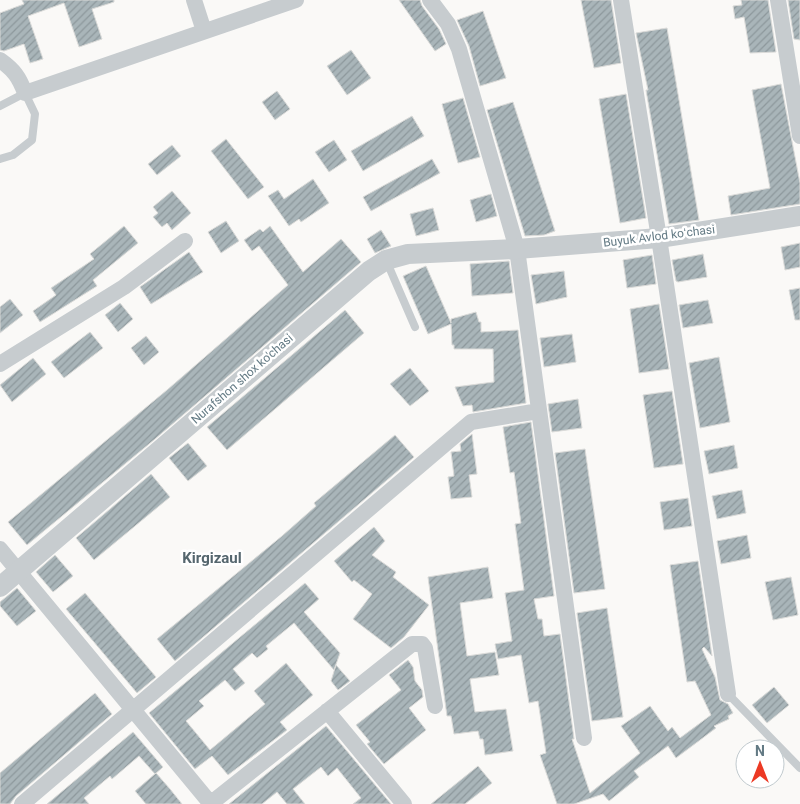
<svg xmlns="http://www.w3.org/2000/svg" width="800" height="804" font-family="Roboto,sans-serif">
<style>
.building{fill:url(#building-hatch);stroke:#dbdbd9}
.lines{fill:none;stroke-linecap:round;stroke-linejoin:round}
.service{stroke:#c7cccf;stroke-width:8}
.minor{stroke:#c7cccf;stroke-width:16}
.tertiary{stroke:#c7cccf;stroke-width:20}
.labels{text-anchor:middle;stroke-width:5;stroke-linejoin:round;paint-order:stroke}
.street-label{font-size:12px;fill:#637a84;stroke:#fff}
.quarter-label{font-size:15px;font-weight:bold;fill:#55666e;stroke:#fff}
</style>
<defs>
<pattern id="building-hatch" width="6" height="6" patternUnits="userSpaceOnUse" patternTransform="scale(1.25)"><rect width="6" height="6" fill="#a9b5b9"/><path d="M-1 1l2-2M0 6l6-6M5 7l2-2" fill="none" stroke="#8d989c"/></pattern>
</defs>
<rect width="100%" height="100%" fill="#faf9f7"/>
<path class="building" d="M22,0H114V2L92,9L102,39L79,47L64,3L28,16L43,59L30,63L24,44L4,51L0,50V13L24,4Z
M399,0H420L422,6L439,29L446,44L435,51Z
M581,0H611L621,63L594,68Z
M741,0H768L776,52L750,53L744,17L735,19L733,6L742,5Z
M788,0H800V40L794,39Z
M483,11L506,78L480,86L469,46L457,20Z
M667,28L699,220L669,224L646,90H648L636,33Z
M351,50L371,78L347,95L327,66Z
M781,84L800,183V204L731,215L728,196L770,188L752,90Z
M277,91L290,109L275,120L262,102Z
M626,94L646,218L620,223L599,99Z
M463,98L480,157L458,163L442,104Z
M513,102L555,231L544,235L525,236L487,110Z
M412,116L424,136L363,171L351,151Z
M226,139L264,187L248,199L211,151Z
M334,140L347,160L329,172L315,152Z
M172,145L181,156L157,175L148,164Z
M432,159L440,173L371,211L363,197Z
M313,179L329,203L301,222L299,219L289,226L268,196L278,190L284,199Z
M172,191L191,213L172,230L167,223L162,227L153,217L158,213L153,207Z
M491,194L497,216L476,222L470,200Z
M433,208L439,230L416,236L410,214Z
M226,221L239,241L221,253L208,232Z
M124,226L138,243L93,280L97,286L40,322L33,311L56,295L51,288L94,259L90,254Z
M270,226L303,272L341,239L361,262L155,439L27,545L8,522L167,390L288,285L259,246L252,251L244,240L260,229L263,232Z
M381,230L391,246L375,253L367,239Z
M800,243V267L785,270L781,247Z
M189,252L203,272L151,304L140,287Z
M703,254L707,277L678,282L676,281L672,260Z
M652,255L656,284L627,288L623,260Z
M509,261L513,293L472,296L470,264Z
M426,266L451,323V319L476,312L479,322H481V332L518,330L526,403L473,412L472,405L463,406L455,387L494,382L493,349H454V345H452L451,324L428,334L403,276Z
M564,271L567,297L536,304L531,275Z
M800,288V320H795L789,290Z
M10,299L23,315L0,333V307Z
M708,300L713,323L683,328L679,305Z
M120,303L133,319L118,332L105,315Z
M659,304L669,369L639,373L630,309Z
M345,310L364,333L227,450L207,427Z
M90,332L103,348L64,378L51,362Z
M572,334L576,362L544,367L540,338Z
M146,336L159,352L144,365L131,348Z
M719,357L730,422L700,428L689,363Z
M33,358L46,374L12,402L0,385Z
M410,368L429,391L410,406L390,384Z
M672,391L683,464L654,468L643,395Z
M578,399L582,428L552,432L548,404Z
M531,422L554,596L534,599L538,619H542L544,636L560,634L574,739H572L590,793L640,753L621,726L650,706L668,731L672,727L680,738L711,715L695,681L687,682L670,565L698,561L712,656L704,647L702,649L715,677L720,700L728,704L733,713L728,716L729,719L714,726L716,728L676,758L668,746L634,771L639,777L609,801L603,794L574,804H557L540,755L546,753L538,701L529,703L521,655L498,659L495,644L512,641L505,593L524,590L515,524L521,523L514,472L510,473L503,427Z
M472,434L477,474L469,475L472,497L451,499L448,477L454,476L451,452L461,451L460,444Z
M395,435L414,457L175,661L157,639L282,536L316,506L314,503Z
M188,443L207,466L188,481L169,458Z
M734,445L738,468L709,474L704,451Z
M585,449L605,589L574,593L555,453Z
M151,474L170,497L94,560L76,538Z
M742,490L746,513L717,519L712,496Z
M688,498L692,526L664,530L660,502Z
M374,527L385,541L372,555L396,572L393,577L429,605L404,637L391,648L353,619L372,594L354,580L352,582L334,561Z
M747,535L751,558L721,564L717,541Z
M55,555L73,576L53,592L36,572Z
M488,567L493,598L460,603L467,656L495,652L499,675L470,679L475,712L506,709L513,751L485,755L483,739H480L478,731L454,734L451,716H447L428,577Z
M791,577L798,615L773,620L765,582Z
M305,583L319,599L304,612L340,653L334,670L294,623L266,646L268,649L257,658L252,653L233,669L245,683L235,691L225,680L199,701L204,706L186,721L210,750L265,704L254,691L286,663L313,695L280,722L287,730L228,775L212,756L195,769L149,713Z
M17,588L36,611L17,626L0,606V602Z
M85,593L156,677L137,693L66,609Z
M607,608L623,717L592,721L577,613Z
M408,660L413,667L415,681L422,690L423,697L409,708L426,730L384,764L367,744L370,742L356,725L401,690L389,675Z
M336,665L350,681L338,690L331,681Z
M774,687L789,705L767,723L752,705Z
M95,693L112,714L16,796L10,804H0V773Z
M326,726L391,804H353L361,798L337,768L328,776L321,767L293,789L305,804H287L277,792L262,804H229Z
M133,732L163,767L155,774L139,756L112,779L110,776L84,798L89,804H47Z
M478,766L492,783L465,804H431Z
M156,773L170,789L182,804H146L135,791Z"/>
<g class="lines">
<path class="service" d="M0,106L25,93L35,114L32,140L13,155L0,159
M386,260L415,327
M728,694L800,768"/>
<path class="minor" d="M194,0L204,31
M430,0L448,24L459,49L517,249L584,738
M621,0L659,238L728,694
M778,0L800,136
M0,60C14,70 19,77 25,93L296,0
M0,364L124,287L185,241
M0,549L211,804
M327,711L404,804
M22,804L471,422L539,411
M210,804L412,644H422L425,648L435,706"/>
<path class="tertiary" d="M0,587L369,271L386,260L408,254L517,249L659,238L800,216"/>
</g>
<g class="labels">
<g class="street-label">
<text transform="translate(659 236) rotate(-7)" y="4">Buyuk Avlod koʻchasi</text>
<text transform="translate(242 379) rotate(-41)" y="4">Nurafshon shox ko'chasi</text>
</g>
<g class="quarter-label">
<text x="212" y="563">Kirgizaul</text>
</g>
</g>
<g transform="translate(760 764)"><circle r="24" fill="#ffffff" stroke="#c1cace"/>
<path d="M0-4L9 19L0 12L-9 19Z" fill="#ec3924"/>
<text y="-8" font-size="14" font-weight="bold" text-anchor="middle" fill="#637a84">N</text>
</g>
</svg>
